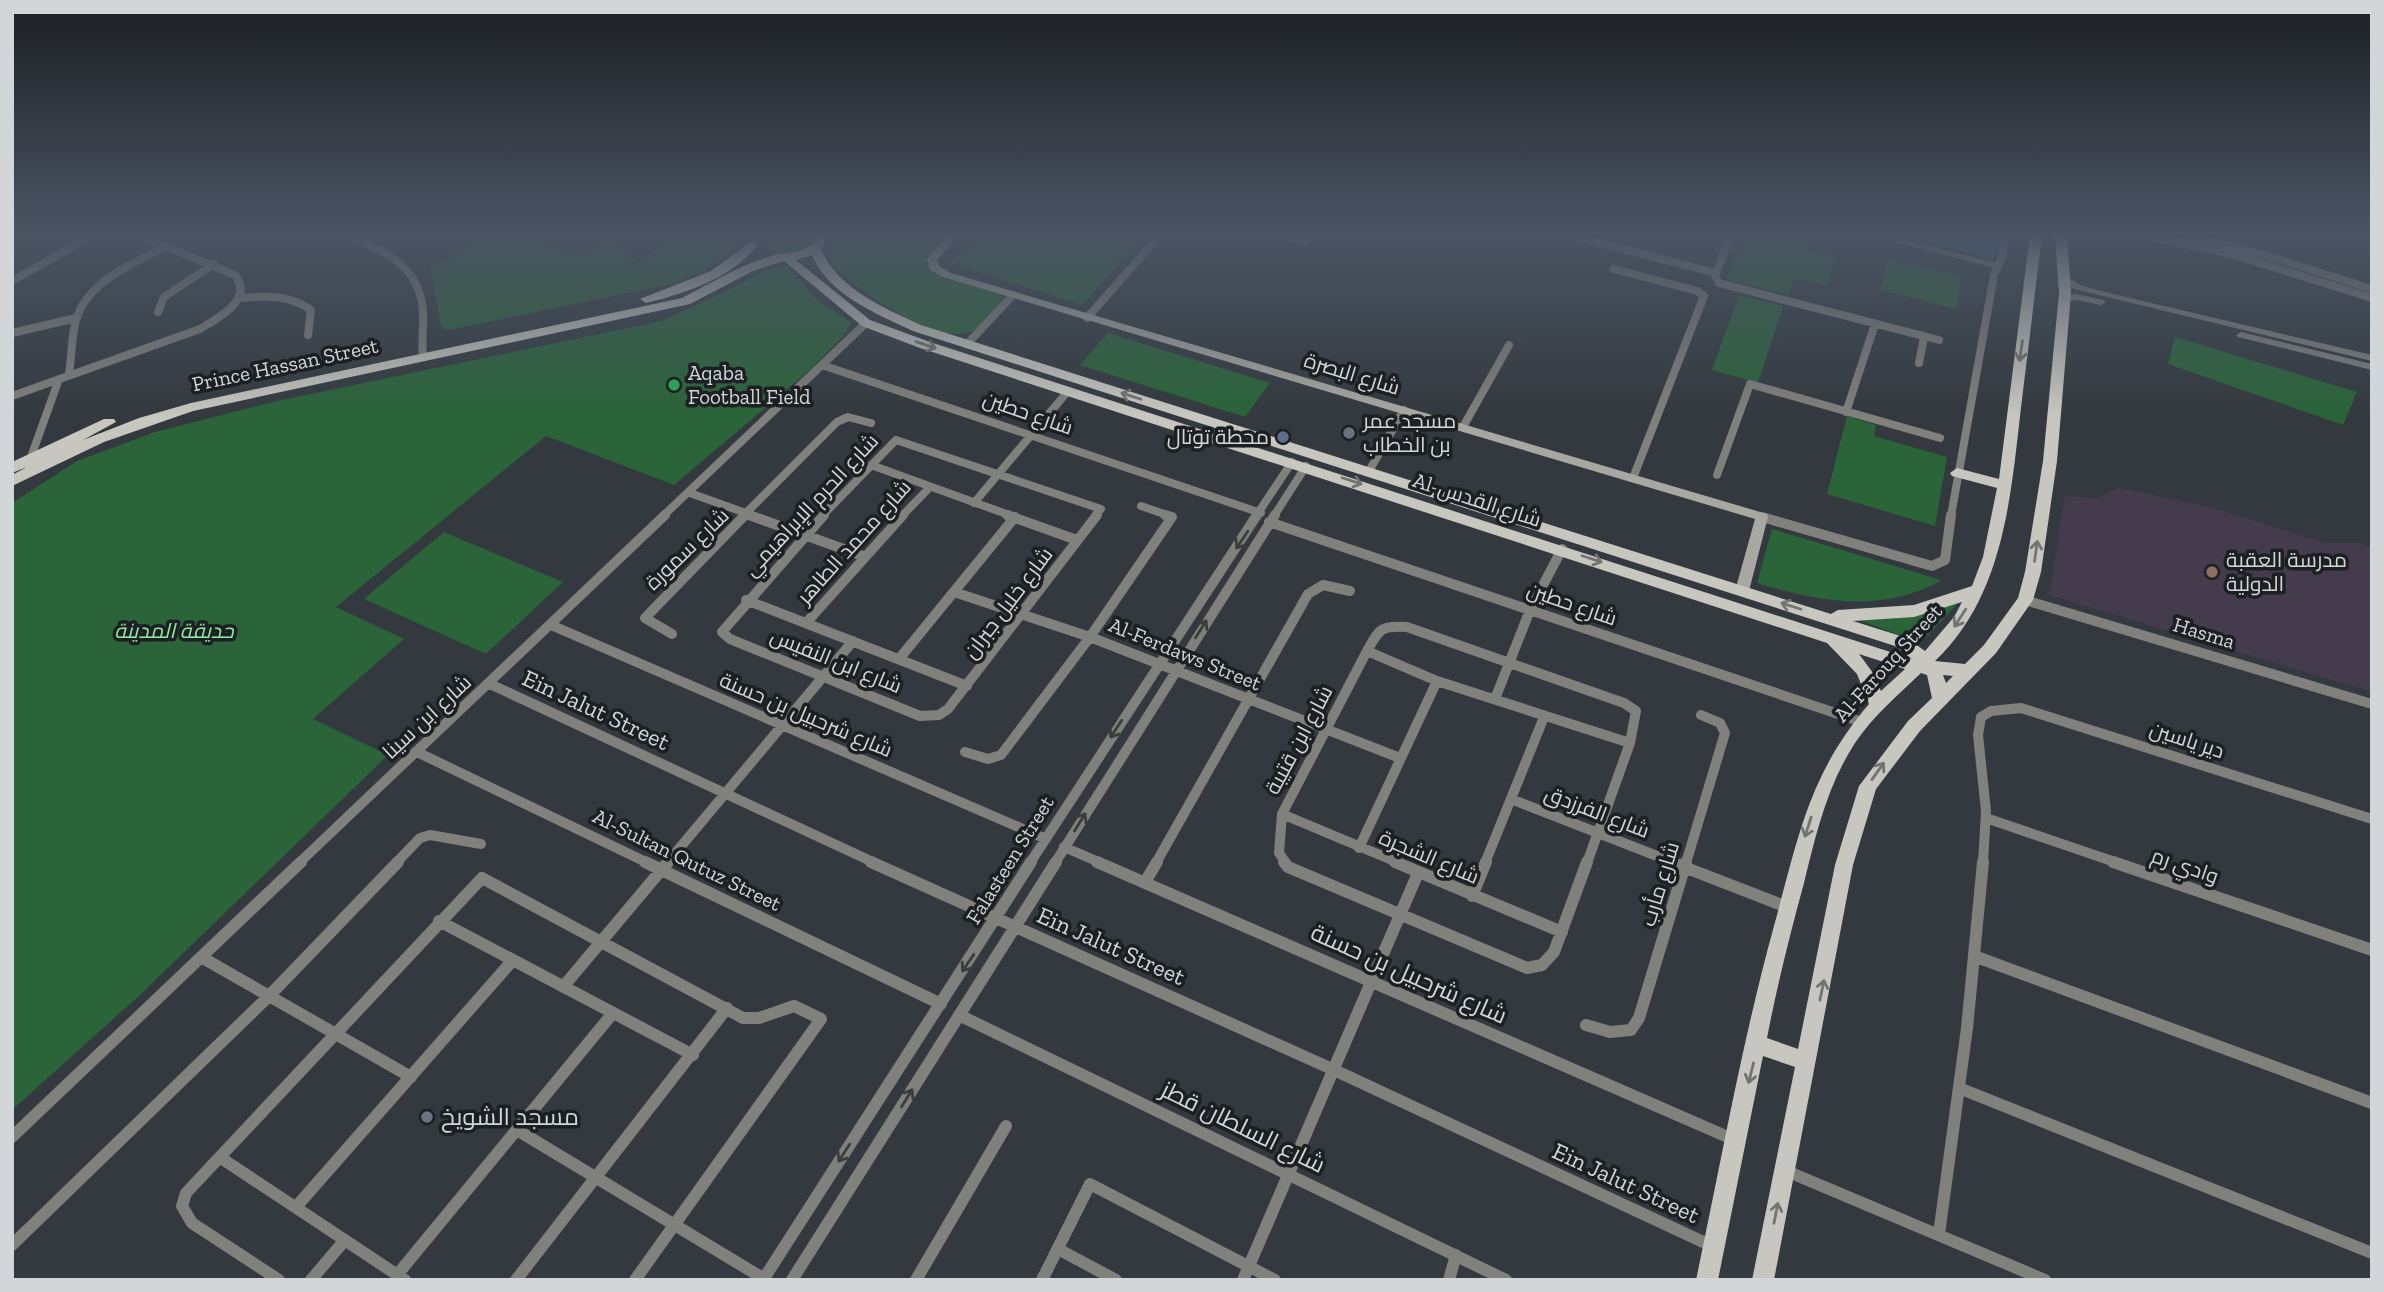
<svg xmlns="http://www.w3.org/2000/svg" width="2384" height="1292" font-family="'Zilla Slab',Cairo,serif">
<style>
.education{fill:#443c4c}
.green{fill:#2b6439}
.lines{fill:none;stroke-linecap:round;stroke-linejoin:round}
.minor-far2{stroke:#80807c;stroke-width:8}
.minor-far1{stroke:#80807c;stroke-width:10}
.minor{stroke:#80807c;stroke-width:12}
.tertiary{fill:#80807c;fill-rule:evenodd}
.secondary{fill:#a8a8a2;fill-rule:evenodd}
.primary{fill:#c7c7c0;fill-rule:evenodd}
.wall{fill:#286188}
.building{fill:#2e719e;stroke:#204f6f;stroke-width:2}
.oneway{stroke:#727471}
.oneway2{stroke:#3b3d3d}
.leisure-dot{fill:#2e9e5b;stroke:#1d2022;stroke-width:2.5}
.worship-dot{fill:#6b7280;stroke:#1d2022;stroke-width:2.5}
.service-dot{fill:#5c6f8a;stroke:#1d2022;stroke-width:2.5}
.education-dot{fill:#8d6e63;stroke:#1d2022;stroke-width:2.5}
.labels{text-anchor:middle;stroke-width:7;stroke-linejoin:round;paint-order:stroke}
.street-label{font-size:21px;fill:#d2d6d9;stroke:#1d2022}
.poi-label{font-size:21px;fill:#d2d6d9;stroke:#1d2022;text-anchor:start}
.park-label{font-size:21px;font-style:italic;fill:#91e8a3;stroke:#1d2022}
.near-street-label{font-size:24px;fill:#d2d6d9;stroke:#1d2022}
.near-poi-label{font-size:24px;fill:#d2d6d9;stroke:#1d2022;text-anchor:start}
</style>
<rect width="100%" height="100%" fill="#33393e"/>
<path class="education" d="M2119,488L2210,507L2325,543H2360L2372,548V692L2049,595L2065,496L2097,498Z"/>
<path class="green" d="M483,235H520L584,256L610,236L637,263L673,235H733L737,240L728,255L707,269L672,284L448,330L441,327L431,269Z
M763,235H815C808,254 780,257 764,247Z
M837,235H953L929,258L935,272L1000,293L1004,297C995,307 982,327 970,332C936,346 856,288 832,266L829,251Z
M980,235H1144L1082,305L951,263Z
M1745,235H1812L1807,249L1835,256L1827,286L1795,278L1789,295L1726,279Z
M1888,259L1962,276L1956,309L1880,290Z
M789,268L817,300L851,322L846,333L811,369L674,485L546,436L336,607L404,639L313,719L388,755L141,994L12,1110V503L77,461L155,432L277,401L662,321L743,283L765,269Z
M1739,295L1783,306L1758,383L1712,370Z
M1108,333L1270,383L1245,417L1080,365Z
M2175,337L2357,392L2343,425L2168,364Z
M1847,416L1876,425L1874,436L1947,457L1935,526L1827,494Z
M1772,529L1941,580H1942C1881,614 1820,602 1757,583Z
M444,532L453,536L563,582L486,654L364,599Z
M1957,604L1921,643L1859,620L1945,606Z"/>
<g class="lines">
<path class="minor-far2" d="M345,235C384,250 421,266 423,313C424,328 421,342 423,357
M1282,235L1305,241
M1569,235L1716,273
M1731,235L1715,276L1719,283L1939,340
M2146,235L2235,255L2372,298
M2188,235L2265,255L2372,289
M1614,269L1697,291L1704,296L1633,478
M12,281L93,235
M238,298C264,296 289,294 311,310L308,335
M158,312L164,297L214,264
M1087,318L1160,235
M12,333L76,318
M967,344L1013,295
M1919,363L1924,337
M822,365L1261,513
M69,374C72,356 71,337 76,320C87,281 133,264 166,246
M12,396L200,329C219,317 254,300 235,275L138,235
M1846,412L1875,324
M1463,427L1509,345
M31,457L59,379
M871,465L1012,516
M1369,471L1404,410
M1717,475L1750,384L1940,438
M690,493L754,516
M974,503L1068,391
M1141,506L1170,516
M663,516L866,323
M743,516L837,422L848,417L871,423
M822,516L896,440L1101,509L1095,516
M902,516L930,487
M1256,516L1292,462
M1274,516L1306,466
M1951,516L1994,275L2003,255L2005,235"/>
<path class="minor-far1" d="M749,515L863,556
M824,515L722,632L730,639L920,716L939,715L948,709L1097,515
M1007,515L1077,540
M1762,517L1932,566L1945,560L1951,515
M1269,522L1862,722
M954,592L1090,637L1400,758
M746,600L967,686
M2025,600L2372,704
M806,623L903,515
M551,625L1046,839
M672,634L645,618L745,515
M1367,651L1437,681L1630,743
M899,659L1015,517
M490,684L875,863
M1495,699L1530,610L1562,549
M417,752L648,863
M965,752L988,759L1001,755L1090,637L1172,517L1165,515
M1511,799L1675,863
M1282,814L1399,863
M1986,818L2118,863
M1064,847L1101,863
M1359,848L1437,681
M299,863L665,515
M396,863L420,838L430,835L481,844
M667,863L853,641
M1030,863L1257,515
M1055,863L1275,515
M1156,863L1308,594L1323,585L1350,591
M1286,863L1279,853L1282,814L1367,651C1380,628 1380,626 1407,627L1624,703L1636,711L1630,743L1587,863
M1485,863L1544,717
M1686,863L1725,733L1720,723L1701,715
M1983,863L1986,811L1978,735L1981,717L1991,711L2021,708L2372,819"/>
<path class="minor" d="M645,862L941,1004
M871,862L1332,1069L1714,1247
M1097,862L1737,1141
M1284,862L1288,867L1527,968L1542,965L1554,952L1587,862
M1395,862L1562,932
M1671,862L1787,907
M2113,862L2372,950
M1145,882L1157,862
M1472,896L1486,862
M439,921L693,1055
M1974,956L2372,1103
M201,957L411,1077
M563,987L668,862
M959,1015L1506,1280
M1586,1025L1610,1032L1631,1030L1639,1018L1686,862
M1959,1088L2372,1253
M517,1130L766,1280
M12,1137L301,862
M221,1158L405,1280
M1784,1170L2045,1280
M296,1207L513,960
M1939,1234L1967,1028L1983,862
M12,1245L269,996L398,862
M1058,1249L1116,1280
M397,1275L613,1013
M279,1280L192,1223L182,1206L186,1193L482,878L743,1018H759L794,1006L821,1019L635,1280
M311,1280L345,1240
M516,1280L727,1008
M763,1280L1031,862
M792,1280L1056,862
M916,1280L1006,1126
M1042,1280L1090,1184L1275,1280
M1243,1280L1418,873
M1449,1280L1456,1255"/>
<path class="tertiary" d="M1869,235H1885L2001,264L2003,266L1998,269Z
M2065,275L2080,285L2105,292L2372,355V361L2074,289L2060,278Z
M2076,294L2104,300L2106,302L2101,305L2076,300L2064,302L2059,299L2061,297Z
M2241,332L2372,364V370L2238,337L2236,335Z"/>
<path class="secondary" d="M947,235H958L937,260L939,266L951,273L1767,514L1768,517L1749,591L1742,596L1735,591L1755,519L943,277L930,270L927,260Z"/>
<path class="primary" d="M818,235H830L821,249C839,290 883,307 921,325L1831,614L1838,610L1914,605L1972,586L1983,557L1997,488L1952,476L1950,473L1957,468L1999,479L2030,235H2042C2035,290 2029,345 2022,399C2011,491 2006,594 1935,661L1965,664L1984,645L2018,598L2025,572L2043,461L2059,293L2055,235H2067L2071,293L2057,461L2041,572L2033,600L1996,653L1920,731L1876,789L1853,865L1774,1280H1752L1795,1067L1763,1056L1718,1280H1696C1721,1162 1742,1042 1774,926C1798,839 1808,775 1869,704L1857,674L1827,643L920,348L862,326L784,261L753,271L690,304L193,411L104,442L12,486V475L27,467L12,473V462L104,419H114L116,422L83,440L139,418L191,403L682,298C711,283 740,265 771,256C789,250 808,256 818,235ZM812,255C829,295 875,313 913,331L1895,646L1912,659L930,342L870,320L796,260ZM1962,602L1954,617L1925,651L1907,638L1853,621L1914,617ZM1859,654L1905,669L1881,691L1873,673ZM1921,673L1927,675L1932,698L1908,721L1859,786L1835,865L1798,1049L1767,1038C1777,986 1790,934 1804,883C1816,834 1827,786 1855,743C1873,716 1898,695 1921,673ZM1943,675L1953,676L1946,683Z
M751,242L757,246C730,279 686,293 646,303L640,299L711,271Z"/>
</g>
<path class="wall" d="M1894,235H2003L2002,243L1993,259Z"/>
<path class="building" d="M1970,235H2003L2002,243Z"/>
<defs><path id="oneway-shaft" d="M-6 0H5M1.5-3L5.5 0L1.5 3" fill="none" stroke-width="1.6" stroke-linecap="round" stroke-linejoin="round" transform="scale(1.75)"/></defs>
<g class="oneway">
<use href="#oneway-shaft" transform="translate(926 345) rotate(19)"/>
<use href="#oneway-shaft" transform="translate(2021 351) rotate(98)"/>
<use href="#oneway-shaft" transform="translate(1131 396) rotate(-162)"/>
<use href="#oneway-shaft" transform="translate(1352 481) rotate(18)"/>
<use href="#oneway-shaft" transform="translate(2036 551) rotate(-82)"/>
<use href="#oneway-shaft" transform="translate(1592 559) rotate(18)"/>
<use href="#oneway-shaft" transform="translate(1791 606) rotate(-162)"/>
<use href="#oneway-shaft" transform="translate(1960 618) rotate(123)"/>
<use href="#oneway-shaft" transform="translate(1878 771) rotate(-55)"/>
<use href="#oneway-shaft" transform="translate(1808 827) rotate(108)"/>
<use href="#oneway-shaft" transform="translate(1822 990) rotate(-78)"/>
<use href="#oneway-shaft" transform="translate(1751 1073) rotate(104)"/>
<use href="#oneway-shaft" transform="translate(1776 1213) rotate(-79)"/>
</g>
<g class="oneway2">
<use href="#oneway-shaft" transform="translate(1242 540) rotate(124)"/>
<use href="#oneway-shaft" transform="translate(1201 629) rotate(-58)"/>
<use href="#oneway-shaft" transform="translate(1116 729) rotate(123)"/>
<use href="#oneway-shaft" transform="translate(1080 822) rotate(-58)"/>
<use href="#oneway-shaft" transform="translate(968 963) rotate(124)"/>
<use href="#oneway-shaft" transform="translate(907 1098) rotate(-58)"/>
<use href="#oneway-shaft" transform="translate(844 1153) rotate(123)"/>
</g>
<linearGradient id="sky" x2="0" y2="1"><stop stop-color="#1c1f22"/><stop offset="0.56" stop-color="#4a5463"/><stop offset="1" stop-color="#4a5463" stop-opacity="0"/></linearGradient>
<rect width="2384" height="416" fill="url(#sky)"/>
<circle class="leisure-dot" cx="674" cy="385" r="7"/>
<g class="worship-dot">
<circle cx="1349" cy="433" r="7"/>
<circle cx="427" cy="1117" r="7"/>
</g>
<circle class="service-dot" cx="1283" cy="437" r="7"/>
<circle class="education-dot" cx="2212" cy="572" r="7"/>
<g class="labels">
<g class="street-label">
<text transform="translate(285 365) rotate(-12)" y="7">Prince Hassan Street</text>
<text transform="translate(1352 374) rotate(17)" y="7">شارع البصرة</text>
<text transform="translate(1028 413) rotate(19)" y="7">شارع حطين</text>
<text transform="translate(1477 500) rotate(18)" y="7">Al-شارع القدس</text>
<text transform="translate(811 505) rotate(-47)" y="7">شارع الحرم الإبراهيمي</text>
<text transform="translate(854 542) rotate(-48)" y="7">شارع محمد الطاهر</text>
<text transform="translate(687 549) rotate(-44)" y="7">شارع سمورة</text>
<text transform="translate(1008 603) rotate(-53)" y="7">شارع خليل جبران</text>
<text transform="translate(1572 604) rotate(19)" y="7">شارع حطين</text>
<text transform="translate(2204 633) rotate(17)" y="7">Hasma</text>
<text transform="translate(1185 654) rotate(22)" y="7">Al-Ferdaws Street</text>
<text transform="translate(836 661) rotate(22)" y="7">شارع ابن النفيس</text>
<text transform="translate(1888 663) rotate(-48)" y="7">Al-Farouq Street</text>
<text transform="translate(806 715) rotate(23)" y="7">شارع شرحبيل بن حسنة</text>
<text transform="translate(427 717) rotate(-43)" y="7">شارع ابن سينا</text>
<text transform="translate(1299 740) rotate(-62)" y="7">شارع ابن قتيبة</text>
<text transform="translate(2187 740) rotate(18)" y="7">دير ياسين</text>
<text transform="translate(1597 812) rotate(21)" y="7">شارع الفرزدق</text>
<text transform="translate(1429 857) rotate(23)" y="7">شارع الشجرة</text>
<text transform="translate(687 860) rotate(26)" y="7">Al-Sultan Qutuz Street</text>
<text transform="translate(1010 860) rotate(-58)" y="7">Falasteen Street</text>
<text transform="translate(2185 866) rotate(19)" y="7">وادي رم</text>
<text transform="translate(1660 884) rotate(-73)" y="7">شارع مأرب</text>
</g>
<g class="poi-label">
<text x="688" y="380">Aqaba<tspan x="688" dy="24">Football Field</tspan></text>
<text x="1363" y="428">مسجد عمر<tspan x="1363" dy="24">بن الخطاب</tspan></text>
<text x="1269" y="444" text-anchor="end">محطة توتال</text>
<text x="2226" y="567">مدرسة العقبة<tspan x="2226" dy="24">الدولية</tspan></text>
</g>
<g class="park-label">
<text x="174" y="638">حديقة المدينة</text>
</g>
<g class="near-street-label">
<text transform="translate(596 710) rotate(25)" y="8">Ein Jalut Street</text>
<text transform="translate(1111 946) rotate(24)" y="8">Ein Jalut Street</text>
<text transform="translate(1409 974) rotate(24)" y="8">شارع شرحبيل بن حسنة</text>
<text transform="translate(1243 1127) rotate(26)" y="8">شارع السلطان قطز</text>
<text transform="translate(1626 1183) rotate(25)" y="8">Ein Jalut Street</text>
</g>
<g class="near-poi-label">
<text x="441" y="1125">مسجد الشويخ</text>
</g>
</g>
<rect width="2384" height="1292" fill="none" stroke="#d2d6d9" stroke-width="28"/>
</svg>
